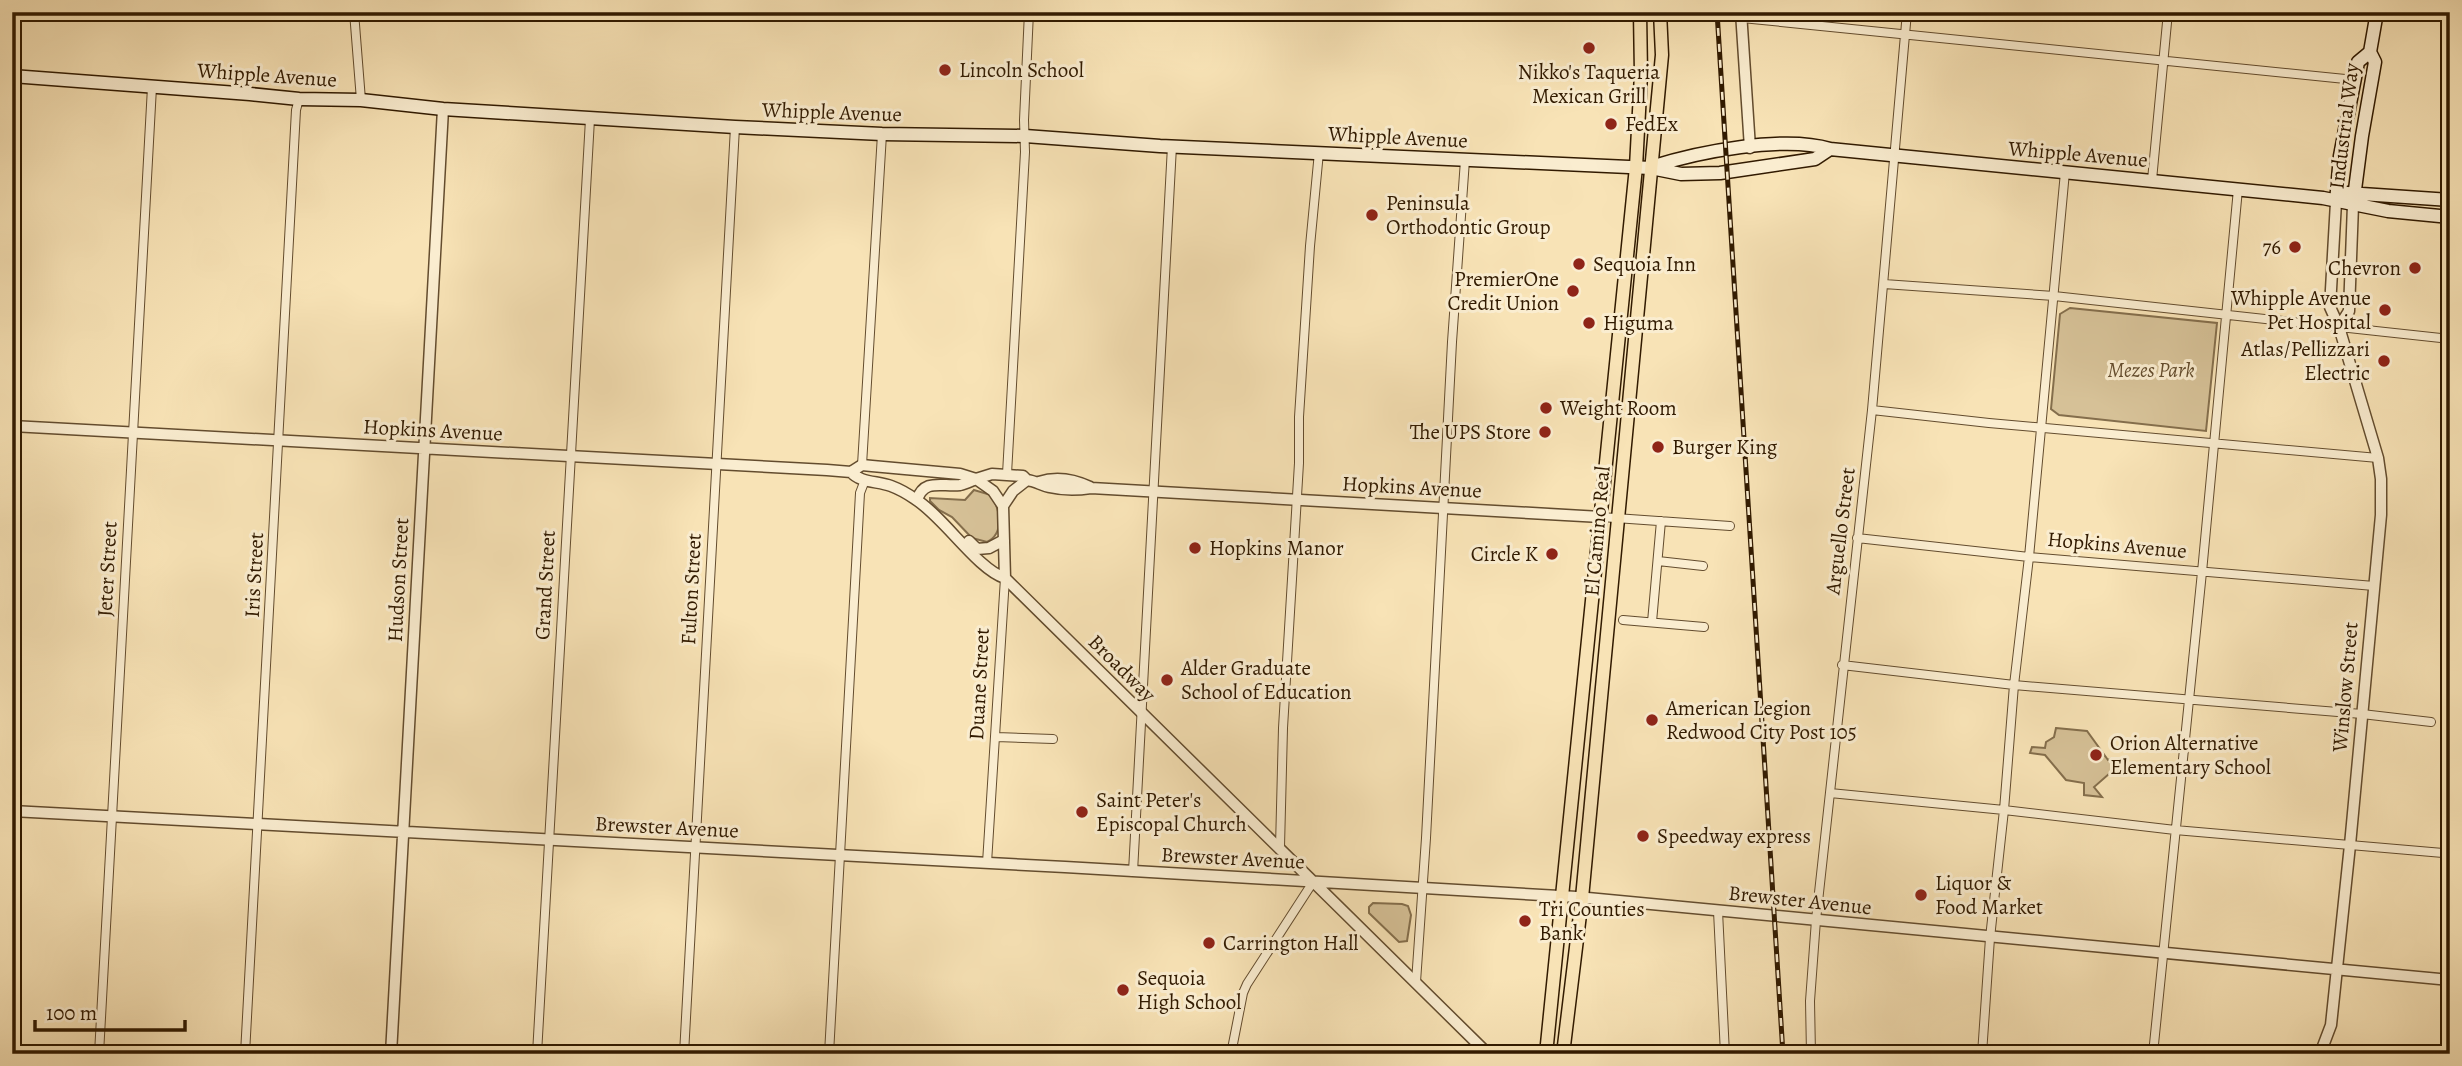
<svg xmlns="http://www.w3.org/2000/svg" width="2462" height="1066" font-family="Alegreya,serif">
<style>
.green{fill:#d6c197;stroke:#846e4c;stroke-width:2}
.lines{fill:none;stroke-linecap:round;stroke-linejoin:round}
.minor-casing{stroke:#634c2e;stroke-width:10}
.tertiary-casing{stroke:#634c2e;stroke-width:13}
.secondary-casing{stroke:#311a00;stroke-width:15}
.primary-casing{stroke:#311a00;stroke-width:15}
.minor{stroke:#faedd0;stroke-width:8}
.tertiary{stroke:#faedd0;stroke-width:10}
.secondary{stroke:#faedd0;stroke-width:12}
.primary{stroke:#f8e3b6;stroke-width:12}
.rail-casing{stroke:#311a00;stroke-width:5}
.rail{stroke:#faedd0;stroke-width:2.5;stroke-dasharray:8;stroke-linecap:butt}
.poi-dot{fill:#8f2418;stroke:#faedd0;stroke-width:2.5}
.labels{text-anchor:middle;stroke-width:6;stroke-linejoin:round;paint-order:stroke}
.poi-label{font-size:21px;fill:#311a00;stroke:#faedd0;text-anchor:start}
.street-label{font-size:21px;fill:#311a00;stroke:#faedd0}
.park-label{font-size:21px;font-style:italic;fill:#634c2d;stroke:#faedd0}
</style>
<rect width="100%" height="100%" fill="#f8e3b6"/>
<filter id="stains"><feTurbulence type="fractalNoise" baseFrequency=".00286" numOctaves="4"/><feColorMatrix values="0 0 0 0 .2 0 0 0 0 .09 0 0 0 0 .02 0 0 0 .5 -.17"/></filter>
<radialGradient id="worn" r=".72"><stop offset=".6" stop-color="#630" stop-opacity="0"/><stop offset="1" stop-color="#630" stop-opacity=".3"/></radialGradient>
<path class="green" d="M2070,308L2217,323L2206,431L2059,415L2051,409L2060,314Z
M974,490L991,495C1000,509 1005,533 987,542L972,538L952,517L939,510L930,501V498L965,500Z
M2056,728L2087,731L2108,760L2110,759L2118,766L2094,787L2102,797L2084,795V783L2066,780L2045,755L2030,753L2032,747L2045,748L2046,742L2054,737Z
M1373,903L1402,904L1408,906L1411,915L1407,941L1399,942L1369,913V907Z
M852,1045L980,1054H851Z"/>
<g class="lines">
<defs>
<path id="minor" d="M354,12L361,100
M1742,18L2355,80
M2152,180L2168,12
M1884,284L2054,296L2450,339
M1872,410L1989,423L2378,458
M862,465L882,134
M1007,474L1025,152L1024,120L1029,12
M1601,517L1730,526
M1857,538L2029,557L2374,586
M1658,561L1703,566
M1623,620L1704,627
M1652,622L1661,521
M1842,665L2014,685L2362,714L2431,722
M996,737L1053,739
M1830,793L2004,810L2175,830L2443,853
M1280,847L1283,728L1299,463V417L1310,246L1319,152
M987,863L1005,578
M1133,872L1172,146
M1718,911L1725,1054
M1416,982L1426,838L1452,342L1465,160
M99,1054L152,87
M245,1054L296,110L299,99
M537,1054L590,119
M684,1054L735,127
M829,1054L860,493L865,480
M1231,1054L1243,993L1247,984L1313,882
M1811,1054L1810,1001L1816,920L1872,410L1907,12
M1982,1054L1990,938L2004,810L2014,685L2029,557L2065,172
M2153,1054L2202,572L2238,189"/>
<path id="tertiary" d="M1741,12L1750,148
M2339,327L2349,311L2353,205
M12,426L827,470L851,472C860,483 878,481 891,486C899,489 908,494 915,499C944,517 977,569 1005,578L1488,1054
M851,472L862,465L872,466L960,474L976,479L992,474L1023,476L1027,480C1035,481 1041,485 1049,487C1062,490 1078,490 1091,488L1601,517
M1039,482C1057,476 1073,479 1090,487
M917,500C924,478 942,487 960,485C965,484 971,481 976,479L993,491L1003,506
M969,541L977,549L989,548L1004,540
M1005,578L1003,506L1013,491L1027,480
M12,811L1065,867L1577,897L2450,980
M391,1054L443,109
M2320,1054L2331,1025L2350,845L2381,515V479L2378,458L2339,327L2330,307L2336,202"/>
<path id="secondary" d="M12,76L250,94L299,99L361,100L443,109L735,127L882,134L1025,136L1160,146L1651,168L1681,174L1720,173L1815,159L1830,149
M1651,167C1697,152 1784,135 1830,149L2323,198L2388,211L2450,217
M2347,193L2450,200
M2336,202L2340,156L2358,62L2370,52
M2353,205L2362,136L2375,62L2370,52L2377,12"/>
<path id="primary" d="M1546,1054L1636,167L1641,74L1640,12
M1563,1054L1582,898L1662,55L1660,12"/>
</defs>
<use href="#minor" class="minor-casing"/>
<use href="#tertiary" class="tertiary-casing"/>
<use href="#secondary" class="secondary-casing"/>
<use href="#primary" class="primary-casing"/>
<use href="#minor" class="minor"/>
<use href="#tertiary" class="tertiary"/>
<use href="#secondary" class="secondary"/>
<use href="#primary" class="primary"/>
<defs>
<path id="rail" d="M1717,12L1783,1054"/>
</defs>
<use href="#rail" class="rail-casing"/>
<use href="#rail" class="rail"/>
</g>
<g class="poi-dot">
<circle cx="1589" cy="48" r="7"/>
<circle cx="945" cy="70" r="7"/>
<circle cx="1611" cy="124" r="7"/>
<circle cx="1372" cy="215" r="7"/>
<circle cx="2295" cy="247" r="7"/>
<circle cx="1579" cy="264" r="7"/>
<circle cx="2415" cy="268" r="7"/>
<circle cx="1573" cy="291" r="7"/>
<circle cx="2385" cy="310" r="7"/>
<circle cx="1589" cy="323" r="7"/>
<circle cx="2384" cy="361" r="7"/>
<circle cx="1546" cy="408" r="7"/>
<circle cx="1545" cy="432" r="7"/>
<circle cx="1658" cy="447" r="7"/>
<circle cx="1195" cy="548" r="7"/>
<circle cx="1552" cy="554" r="7"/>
<circle cx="1167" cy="680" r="7"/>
<circle cx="1652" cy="720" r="7"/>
<circle cx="2096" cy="755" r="7"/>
<circle cx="1082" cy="812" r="7"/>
<circle cx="1643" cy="836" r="7"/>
<circle cx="1921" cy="895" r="7"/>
<circle cx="1525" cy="921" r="7"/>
<circle cx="1209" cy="943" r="7"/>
<circle cx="1123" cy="990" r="7"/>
</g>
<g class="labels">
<g class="poi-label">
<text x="959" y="77">Lincoln School</text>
<text x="1589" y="79" text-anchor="middle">Nikko's Taqueria<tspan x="1589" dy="24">Mexican Grill</tspan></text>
<text x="1625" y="131">FedEx</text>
<text x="1386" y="210">Peninsula<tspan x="1386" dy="24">Orthodontic Group</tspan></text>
<text x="2281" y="254" text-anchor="end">76</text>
<text x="1593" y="271">Sequoia Inn</text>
<text x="2401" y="275" text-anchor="end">Chevron</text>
<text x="1559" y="286" text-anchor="end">PremierOne<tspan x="1559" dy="24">Credit Union</tspan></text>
<text x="2371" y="305" text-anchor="end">Whipple Avenue<tspan x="2371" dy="24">Pet Hospital</tspan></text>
<text x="1603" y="330">Higuma</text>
<text x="2370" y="356" text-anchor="end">Atlas/Pellizzari<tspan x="2370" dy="24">Electric</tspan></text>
<text x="1560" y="415">Weight Room</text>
<text x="1531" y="439" text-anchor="end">The UPS Store</text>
<text x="1672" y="454">Burger King</text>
<text x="1209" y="555">Hopkins Manor</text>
<text x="1538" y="561" text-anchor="end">Circle K</text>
<text x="1181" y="675">Alder Graduate<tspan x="1181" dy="24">School of Education</tspan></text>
<text x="1666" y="715">American Legion<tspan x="1666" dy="24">Redwood City Post 105</tspan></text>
<text x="2110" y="750">Orion Alternative<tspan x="2110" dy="24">Elementary School</tspan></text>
<text x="1096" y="807">Saint Peter's<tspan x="1096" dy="24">Episcopal Church</tspan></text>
<text x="1657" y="843">Speedway express</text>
<text x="1935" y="890">Liquor &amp;<tspan x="1935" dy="24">Food Market</tspan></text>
<text x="1539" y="916">Tri Counties<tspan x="1539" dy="24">Bank</tspan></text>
<text x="1223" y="950">Carrington Hall</text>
<text x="1137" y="985">Sequoia<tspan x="1137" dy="24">High School</tspan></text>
</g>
<g class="street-label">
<text transform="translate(267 75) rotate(4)" y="7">Whipple Avenue</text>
<text transform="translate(832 112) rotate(2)" y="7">Whipple Avenue</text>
<text transform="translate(2344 126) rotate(-83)" y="7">Industrial Way</text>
<text transform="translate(1398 137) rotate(3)" y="7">Whipple Avenue</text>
<text transform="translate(2078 154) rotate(5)" y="7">Whipple Avenue</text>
<text transform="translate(433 430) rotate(3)" y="7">Hopkins Avenue</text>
<text transform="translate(1412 487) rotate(3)" y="7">Hopkins Avenue</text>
<text transform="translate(1597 531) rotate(-85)" y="7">El Camino Real</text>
<text transform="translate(1840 531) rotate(-83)" y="7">Arguello Street</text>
<text transform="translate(2117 545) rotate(5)" y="7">Hopkins Avenue</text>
<text transform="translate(107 569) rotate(-87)" y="7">Jeter Street</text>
<text transform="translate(254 575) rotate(-87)" y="7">Iris Street</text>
<text transform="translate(398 580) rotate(-87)" y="7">Hudson Street</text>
<text transform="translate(545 585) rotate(-87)" y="7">Grand Street</text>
<text transform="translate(691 589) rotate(-87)" y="7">Fulton Street</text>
<text transform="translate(1122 668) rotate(45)" y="7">Broadway</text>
<text transform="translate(979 684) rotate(-87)" y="7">Duane Street</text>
<text transform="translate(2345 687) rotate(-85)" y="7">Winslow Street</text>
<text transform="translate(667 827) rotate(3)" y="7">Brewster Avenue</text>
<text transform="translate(1233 858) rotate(3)" y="7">Brewster Avenue</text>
<text transform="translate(1800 900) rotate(6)" y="7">Brewster Avenue</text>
</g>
<g class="park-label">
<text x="2151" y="377">Mezes Park</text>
</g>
</g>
<rect width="2462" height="1066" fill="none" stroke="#f8e3b6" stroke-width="42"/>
<rect x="14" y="14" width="2434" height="1038" fill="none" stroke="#311a00" stroke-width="3.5"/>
<rect x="21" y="21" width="2420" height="1024" fill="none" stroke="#311a00" stroke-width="2"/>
<path d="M35 1020v10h150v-10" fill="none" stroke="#311a00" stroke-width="3.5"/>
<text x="46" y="1020" font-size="21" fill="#311a00" stroke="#faedd0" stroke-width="5" paint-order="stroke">100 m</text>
<rect width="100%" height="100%" filter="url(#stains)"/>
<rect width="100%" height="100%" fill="url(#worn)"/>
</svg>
